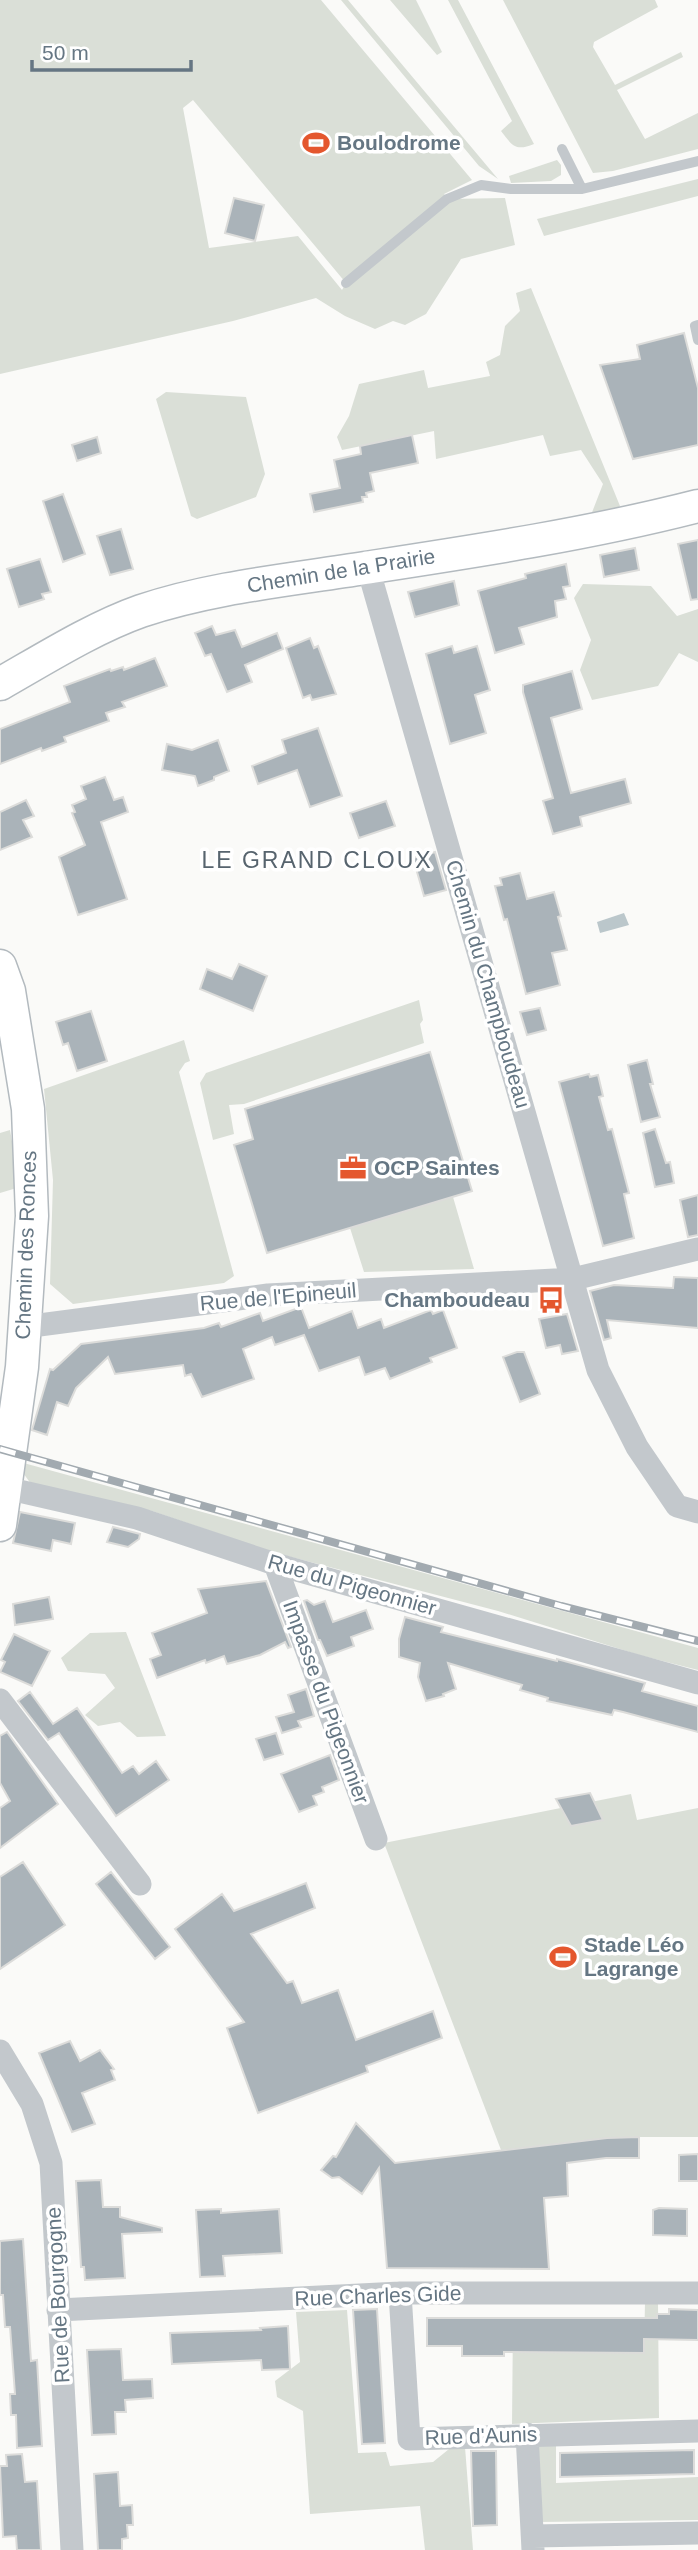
<svg xmlns="http://www.w3.org/2000/svg" width="698" height="2550" font-family="Arial,sans-serif">
<style>
.green{fill:#dadfd7;fill-rule:evenodd}
.water{fill:#bbc7cb}
.building{fill:#aab3b9;stroke:#dcdcda;stroke-width:2}
.lines{fill:none;stroke-linecap:round;stroke-linejoin:round}
.secondary-casing{stroke:#b3babf;stroke-width:35}
.lane{stroke:#c3c8cc;stroke-width:10}
.street{stroke:#c3c8cc;stroke-width:23}
.secondary{stroke:#fff;stroke-width:32}
.rail-casing{stroke:#a2aab0;stroke-width:8}
.rail{stroke:#fff;stroke-width:5;stroke-dasharray:16;stroke-linecap:butt}
.labels{text-anchor:middle;stroke-width:7;stroke-linejoin:round;paint-order:stroke}
.poi-label{font-size:21px;font-weight:bold;fill:#657683;stroke:#fff;text-anchor:start}
.street-label{font-size:21px;fill:#657683;stroke:#fff}
.neighbourhood-label{font-size:23px;letter-spacing:2px;fill:#57646e;stroke:#fff}
</style>
<rect width="100%" height="100%" fill="#fafaf8"/>
<path class="green" d="M0,0H321L472,180L444,194L448,199L505,198L515,245L461,259L426,314L405,325L393,321L375,329L345,316L316,298L233,321L0,374ZM193,100L346,283L342,290L298,236L209,248L183,108Z
M341,0H348L498,179L479,166Z
M390,0H416L442,52L437,55Z
M448,0H458L534,144C515,152 512,145 501,131L512,121Z
M503,0H655L658,7L594,42L593,47L615,85L681,52L683,57L617,90L645,139L698,113V149L613,171L593,173Z
M557,160L561,165V175L551,181L511,183L509,176Z
M698,179V196L544,236L537,219Z
M531,288L620,506L612,513L591,515L603,484L581,450L550,456L543,435L436,459L434,431L342,450L337,437L349,416L359,384L424,370L428,388L490,376L486,362L500,355L505,326L520,311L516,293Z
M166,392L246,397L265,474L256,497L197,519L191,516L156,399Z
M583,584L651,586L677,616L698,609V662L679,653L658,686L592,700L580,670L591,640L574,598Z
M419,1000L423,1020L420,1024L424,1043L244,1104L229,1105L234,1134L213,1140L200,1083L206,1073Z
M184,1040L190,1061L185,1063L179,1072L234,1276L224,1283L73,1304L50,1284L53,1180L44,1089Z
M10,1130L20,1187L0,1193V1133Z
M453,1197L474,1269L364,1272L350,1228Z
M20,1462L698,1648V1670L639,1655L498,1611L272,1552L152,1511L31,1484L21,1470Z
M126,1632L166,1736L137,1737L120,1722L98,1726L85,1715L115,1688L105,1674L68,1671L61,1658L90,1633Z
M631,1794L637,1820L698,1808V2137H639L501,2150L384,1843Z
M645,2302H658L659,2418L512,2424L513,2320L644,2353Z
M347,2310L358,2453L386,2452L390,2466L433,2462L454,2445L465,2447L473,2550H425L420,2506L310,2514L303,2411L277,2397L275,2381L300,2362L296,2312Z
M556,2442V2483L698,2477V2520L539,2522L538,2444Z"/>
<path class="water" d="M624,913L629,925L600,933L597,922Z"/>
<path class="building" d="M234,198L264,205L255,241L225,233Z
M684,333L698,388V445L633,459L600,365L640,359L637,345Z
M412,435L418,463L370,473L374,491L366,493L367,497H362L363,502L314,512L310,494L340,488L334,460L361,454L360,446Z
M97,437L101,453L77,461L72,445Z
M63,494L85,554L63,562L43,501Z
M121,529L133,569L110,575L97,536Z
M698,540V599L691,600L678,544Z
M635,548L639,570L604,577L600,555Z
M40,559L51,592L42,594L44,599L19,607L7,569Z
M566,564L570,586L563,587L566,599L555,601L557,617L519,628L524,644L495,653L478,591L526,578L525,574Z
M454,581L459,605L415,617L408,592Z
M212,626L216,635L235,630L242,647L277,633L283,649L245,665L252,682L227,692L211,654L205,656L195,633Z
M310,638L314,648L318,646L336,694L312,700L310,695L303,698L286,648Z
M452,646L454,653L477,646L490,690L475,695L486,733L450,744L426,654Z
M155,658L167,686L122,702L125,707L106,713L109,721L64,737L66,742L42,751L41,748L0,764V729L70,702L64,686L110,669L111,671L123,667L124,670Z
M572,671L582,709L551,718L571,793L625,779L631,803L580,817L582,826L553,834L543,801L553,798L523,692V685Z
M318,728L342,796L310,807L297,770L258,784L252,766L286,753L282,740Z
M218,740L229,771L214,777V780L198,786L195,776L162,770L167,744L192,750Z
M105,777L114,800L123,797L128,812L101,822L127,899L78,915L59,857L85,845L72,813L75,812L72,805L86,799L81,786Z
M26,800L34,816L23,820L32,837L0,850V812Z
M386,801L395,826L359,838L350,813Z
M435,852L446,890L424,896L413,858Z
M520,873L527,899L554,892L561,916L558,917L567,950L552,953L560,985L526,994L507,919L504,920L495,886L502,885L500,878Z
M239,964L267,976L253,1011L200,989L207,969L232,979Z
M540,1008L546,1030L527,1035L520,1012Z
M91,1011L107,1061L77,1071L68,1043L63,1045L56,1022Z
M430,1052L472,1191L267,1253L234,1145L253,1139L245,1109Z
M647,1060L653,1084H650L660,1117L641,1122L628,1065Z
M589,1074L590,1077L598,1075L603,1096L599,1097L608,1130L612,1129L629,1193L624,1194L634,1238L603,1246L559,1082Z
M655,1129L666,1163L670,1162L674,1183L655,1187L643,1133Z
M698,1195V1235L688,1237L680,1200Z
M674,1277L698,1278V1328L607,1320L611,1338L604,1340L590,1291L614,1285L673,1288Z
M301,1307L309,1328L352,1311L358,1328L381,1319L384,1328L431,1310L433,1314L443,1310L457,1348L430,1358L432,1362L390,1379L385,1368L365,1375L359,1357L319,1371L304,1335L275,1345L272,1337L243,1349L254,1379L202,1397L191,1374L185,1376L183,1365L115,1374L108,1357L76,1388L68,1406L57,1402L47,1435L32,1430L50,1369L53,1370L81,1344L204,1328L219,1323L221,1327L260,1313L263,1321Z
M567,1314L578,1351L562,1354L560,1345L546,1348L539,1319Z
M517,1352H524L540,1394L520,1402L503,1357Z
M20,1512L75,1523L71,1544L53,1540L51,1551L13,1543Z
M113,1527L140,1534L139,1539L128,1547L107,1542Z
M266,1581L291,1647L288,1648L285,1642L260,1655L227,1664L224,1656L206,1663L205,1660L157,1678L150,1659L161,1655L152,1633L207,1613L198,1589Z
M49,1597L53,1619L15,1625L13,1604Z
M307,1600L314,1605L325,1601L333,1622L366,1610L373,1629L351,1637L354,1646L327,1656L320,1640H318L304,1601Z
M405,1617L443,1627L441,1632L557,1661V1659L645,1683L642,1691L698,1706V1732L623,1712L614,1710L612,1715L547,1701L548,1698L520,1690L522,1685L448,1663L456,1689L443,1694L444,1696L426,1701L418,1677L420,1663L399,1657V1639Z
M14,1634L50,1651L32,1686L0,1672L5,1662L1,1660Z
M306,1689L314,1716L298,1721L301,1727L282,1733L276,1717L294,1712L288,1695Z
M30,1692L53,1724L77,1708L122,1773L133,1766L139,1774L156,1761L169,1780L116,1816L59,1733L48,1740L18,1701Z
M7,1732L58,1804L0,1848V1808L10,1801L0,1783V1736Z
M276,1733L283,1754L264,1760L256,1739Z
M330,1755L339,1780L322,1787L324,1792L313,1796L317,1805L299,1812L281,1774Z
M590,1793L603,1820L571,1826L556,1799Z
M23,1862L65,1925L0,1969V1877Z
M111,1872L170,1947L155,1959L96,1884Z
M306,1883L315,1908L251,1934L287,1983L293,1981L302,2003L338,1990L356,2040L433,2011L442,2038L366,2066L368,2072L258,2113L227,2028L244,2022L175,1929L222,1894L234,1911Z
M70,2041L80,2061L100,2050L114,2069L111,2070L115,2080L82,2093L95,2124L72,2132L39,2053Z
M356,2123L395,2163L607,2138L639,2137V2158H606L567,2163L568,2196L544,2198L549,2269L387,2268L379,2168L362,2194L339,2177L332,2178L321,2170L333,2156L336,2157Z
M698,2154V2181H679V2155Z
M101,2180L103,2207H120V2217L162,2228V2232L122,2234L125,2278L85,2280L84,2267H81L76,2181Z
M659,2208L687,2209V2236L653,2235V2210Z
M221,2209V2213L279,2209L282,2253L223,2256L225,2276L200,2277L196,2210Z
M23,2239L31,2361L37,2360L42,2446L17,2448L16,2415H11L10,2394H15L10,2327H5L3,2295H0V2241Z
M377,2309L385,2443L362,2444L353,2310Z
M669,2309L698,2310V2340L644,2339V2353L504,2352V2356H462V2346H427V2318H657V2314H669Z
M288,2326L290,2369L262,2370L261,2360L172,2364L170,2333L261,2330L260,2328Z
M121,2349L123,2380L152,2379L153,2398L125,2400L126,2412H115L116,2434L92,2435L87,2350Z
M694,2450V2474L560,2477V2453Z
M471,2451H496L497,2525L473,2526Z
M22,2454L25,2482L37,2481L41,2550H17L16,2536L3,2537L0,2466H7L6,2455Z
M118,2472L120,2506L132,2505L133,2525H127L128,2538L122,2539V2550H98L94,2474Z"/>
<g class="lines">
<defs>
<path id="secondary" d="M0,684C44,659 93,628 141,611C213,587 290,580 365,568C476,551 589,534 698,506
M0,966L9,991L28,1109L32,1216L22,1367L0,1525"/>
</defs>
<use href="#secondary" class="secondary-casing"/>
<path class="lane" d="M562,149L582,189L698,161
M346,283L447,199L481,185L511,189H582
M698,325L695,326L698,340"/>
<path class="street" d="M368,568L598,1370L637,1447L677,1506L698,1512
M24,1327L268,1295L573,1279L698,1249
M6,1488L137,1518L275,1564L698,1683
M275,1564L376,1839
M0,1700L140,1884
M0,2051L32,2104L51,2163L72,2550
M400,2293L409,2439L698,2431
M58,2310L400,2293H698
M527,2434L533,2550
M533,2536L698,2533"/>
<use href="#secondary" class="secondary"/>
<defs>
<path id="rail" d="M0,1449L561,1606L698,1641"/>
</defs>
<use href="#rail" class="rail-casing"/>
<use href="#rail" class="rail"/>
</g>
<defs>
<symbol id="stadium-bare" viewBox="-9 -9 18 18"><path d="M0-5a6.5 5 0 1 0 0 10a6.5 5 0 1 0 0-10ZM-3.5-1.8h7v3.6h-7Z" fill="#e4572e" stroke="#fff" stroke-width="2.5" paint-order="stroke"/></symbol>
<symbol id="office-bare" viewBox="-9 -9 18 18"><path d="M-6-3h4V-5.5h4V-3h4V5H-6ZM-1-4.5V-3h2v-1.5ZM-6 0V1H6V0Z" fill="#e4572e" stroke="#fff" stroke-width="2.5" paint-order="stroke"/></symbol>
<symbol id="bus-bare" viewBox="-9 -9 18 18"><path d="M-5-6H5V4H4V6H2V4H-2V6H-4V4H-5ZM-3.5-4V0h7V-4ZM-3.5 1.2v1.5H-2V1.2ZM2 1.2v1.5H3.5V1.2Z" fill="#e4572e" stroke="#fff" stroke-width="2.5" paint-order="stroke"/></symbol>
</defs>
<g fill-rule="evenodd">
<use href="#stadium-bare" x="297" y="124" width="38" height="38"/>
<use href="#office-bare" x="334" y="1149" width="38" height="38"/>
<use href="#bus-bare" x="532" y="1281" width="38" height="38"/>
<use href="#stadium-bare" x="544" y="1938" width="38" height="38"/>
</g>
<g class="labels">
<g class="poi-label">
<text x="337" y="150">Boulodrome</text>
<text x="374" y="1175">OCP Saintes</text>
<text x="530" y="1307" text-anchor="end">Chamboudeau</text>
<text x="584" y="1952">Stade Léo<tspan x="584" dy="24">Lagrange</tspan></text>
</g>
<g class="street-label">
<text transform="translate(341 571) rotate(-9)" y="7">Chemin de la Prairie</text>
<text transform="translate(488 984) rotate(74)" y="7">Chemin du Champboudeau</text>
<text transform="translate(26 1245) rotate(-88)" y="7">Chemin des Ronces</text>
<text transform="translate(278 1297) rotate(-5)" y="7">Rue de l'Epineuil</text>
<text transform="translate(352 1585) rotate(16)" y="7">Rue du Pigeonnier</text>
<text transform="translate(326 1702) rotate(70)" y="7">Impasse du Pigeonnier</text>
<text transform="translate(58 2295) rotate(-93)" y="7">Rue de Bourgogne</text>
<text transform="translate(378 2296) rotate(-2)" y="7">Rue Charles Gide</text>
<text transform="translate(481 2436) rotate(-2)" y="7">Rue d'Aunis</text>
</g>
<g class="neighbourhood-label">
<text x="317" y="868">LE GRAND CLOUX</text>
</g>
</g>
<path d="M32 60v10h159v-10" fill="none" stroke="#657683" stroke-width="3.5"/>
<text x="42" y="60" font-size="21" fill="#657683" stroke="#ffffff" stroke-width="5" paint-order="stroke">50 m</text>
</svg>
